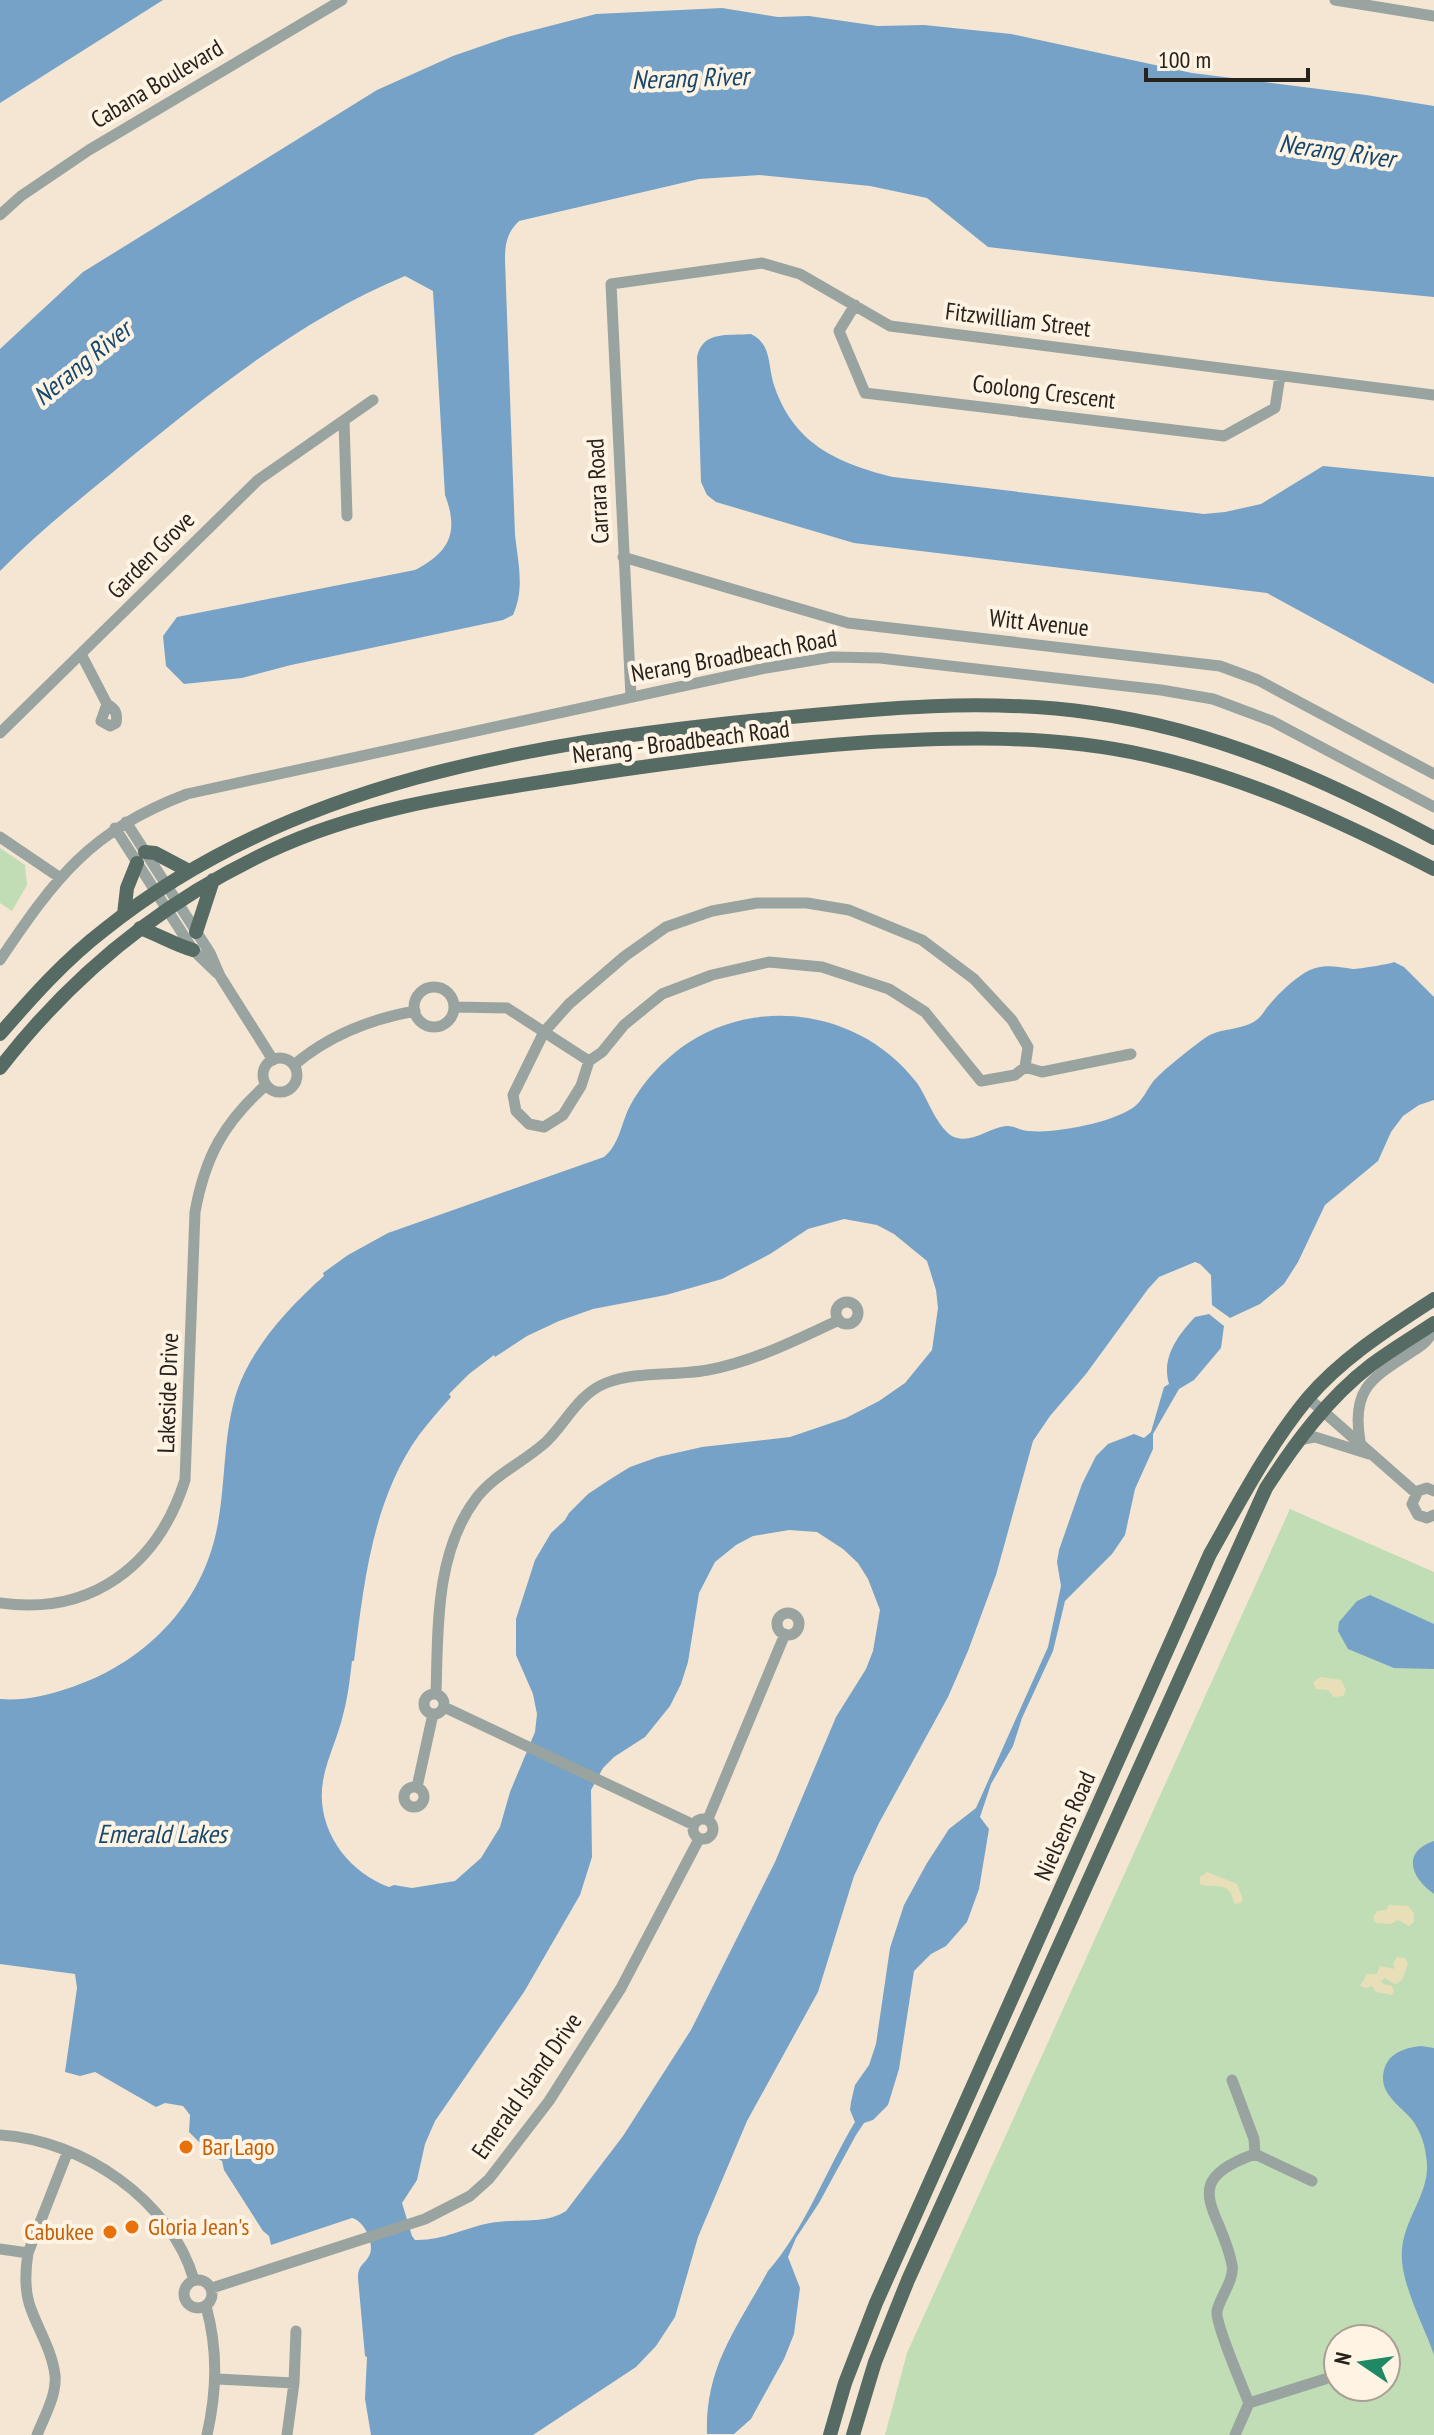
<svg xmlns="http://www.w3.org/2000/svg" width="1434" height="2435" font-family="'PT Sans Narrow',sans-serif">
<style>
.green{fill:#c1ddb5;fill-rule:evenodd}
.sand{fill:#e8dfb9}
.water{fill:#76a2c7;fill-rule:evenodd}
.lines{fill:none;stroke-linecap:round;stroke-linejoin:round}
.minor{stroke:#99a4a0;stroke-width:11}
.major{stroke:#576b65;stroke-width:14}
.food-dot{fill:#e8710a;stroke:#fff3e4;stroke-width:3}
.labels{text-anchor:middle;stroke-width:8;stroke-linejoin:round;paint-order:stroke}
.street-label{font-size:24px;fill:#27221b;stroke:#fff3e4}
.food-label{font-size:24px;fill:#c56008;stroke:#fff3e4;text-anchor:start}
.water-label{font-size:26px;font-style:italic;fill:#16486d;stroke:#fff3e4}
</style>
<rect width="100%" height="100%" fill="#f4e6d3"/>
<path class="green" d="M0,848L25,865L27,885L12,911L0,903Z
M1290,1509L1434,1572V2435H885L907,2353ZM1338,2339H1386V2387H1338Z"/>
<path class="sand" d="M1321,1677L1341,1680L1346,1690L1343,1696L1334,1697L1328,1690L1316,1689L1313,1682Z
M1207,1872L1237,1884L1243,1899L1241,1903L1235,1904C1232,1900 1233,1896 1230,1892C1223,1882 1209,1889 1200,1884V1877Z
M1389,1905L1408,1906L1414,1913V1922L1409,1926L1398,1920L1391,1924L1376,1923L1373,1918L1377,1911L1386,1910Z
M1397,1957L1405,1958L1408,1964L1402,1980L1395,1984L1385,1978L1381,1981L1383,1984L1392,1986L1394,1991L1392,1995L1376,1992L1372,1986L1367,1988L1360,1986L1367,1974H1377L1380,1966L1394,1969L1393,1963Z"/>
<path class="water" d="M0,0H163L0,103Z
M722,8L778,17L809,16L878,26L924,25L1011,34L1192,73L1366,95L1434,106V297L1279,282L988,247L927,198L870,186L760,175L699,179L519,221C507,233 505,243 505,260L515,535C518,562 525,589 513,615L503,620L291,665L242,678L184,684L166,666L163,636L177,617L415,570C450,552 459,532 445,495L433,291L405,276C301,319 211,392 125,462C82,498 39,531 0,571V349L83,272L377,90L453,56L511,36L596,14Z
M751,334C771,344 768,363 773,382C792,443 836,463 893,477L1204,514L1225,512L1261,504L1323,466L1434,477V684L1267,593L854,543L716,502L707,495L701,482L697,357C703,330 728,336 751,334Z
M1394,962L1404,967L1434,997V1100L1419,1105L1403,1116L1391,1132L1378,1161L1325,1205L1298,1262L1284,1284L1260,1304L1230,1318L1212,1305L1211,1275L1200,1264L1195,1262L1159,1277L1148,1289L1086,1374L1050,1416L1033,1441L996,1575L968,1651L948,1697L879,1823L854,1876L818,1992L747,2121L698,2237L675,2317L656,2346L636,2367L533,2435H371L365,2399L367,2357L365,2356L358,2278C358,2265 364,2265 369,2256C376,2243 363,2220 352,2218L271,2245L269,2236L263,2231L224,2170L222,2161L213,2156L189,2132L190,2115L183,2106L165,2103L156,2107L95,2072L80,2076L65,2072L77,1988L75,1974L0,1964V1699C23,1701 44,1696 66,1689C143,1665 204,1605 218,1523C226,1479 223,1434 237,1391C252,1347 289,1307 324,1276L323,1273L348,1255L388,1233L604,1157C618,1146 621,1126 628,1110C641,1083 664,1059 688,1043C762,995 863,1012 917,1083C927,1097 938,1130 954,1137C972,1144 988,1128 1006,1126C1013,1125 1021,1131 1029,1131C1040,1132 1054,1131 1065,1129C1086,1126 1117,1119 1134,1107C1142,1101 1147,1090 1152,1083C1160,1072 1196,1044 1208,1036C1224,1027 1244,1031 1259,1018C1263,1014 1266,1008 1270,1004C1279,993 1294,979 1306,972C1323,963 1336,967 1353,969C1359,969 1390,964 1394,962ZM844,1219L877,1225L894,1234L927,1261L936,1290L938,1308L932,1350L905,1383L879,1401L846,1418L790,1437L702,1447L658,1457L630,1467L609,1480L588,1494L569,1513L565,1520L551,1533L535,1560L516,1619V1655L533,1694L537,1714L535,1732L510,1792L500,1827L481,1858L455,1881L412,1888L394,1885L389,1887C347,1872 315,1828 323,1781C327,1758 338,1737 343,1715C348,1697 350,1678 352,1661H354C364,1583 372,1501 419,1435C429,1422 440,1409 451,1397L449,1394L469,1374L494,1355L495,1357L527,1336L559,1321L593,1309L666,1295L722,1279L770,1254L808,1229ZM789,1530L817,1532L843,1549L858,1563L868,1579L880,1610L873,1651L866,1669L836,1717L775,1862L691,2030L623,2136L566,2211C545,2225 515,2218 490,2223C464,2228 442,2241 415,2240L412,2236L402,2203L417,2180L425,2144L435,2121L524,1992L580,1895L592,1857L591,1790L603,1768L614,1757L645,1737L670,1706L681,1684L688,1662L699,1593L715,1562L736,1545L753,1536Z
M1209,1314L1224,1326L1221,1348L1194,1380L1179,1389L1153,1434V1449L1135,1489L1125,1535L1112,1554L1065,1601L1053,1651L1022,1718L1013,1746L991,1784L980,1817L989,1829L979,1889L967,1922L946,1946L931,1954L914,1971L899,2069L888,2105L873,2120L864,2123L856,2135L819,2203L796,2238L788,2257L800,2288L794,2334L784,2359L751,2419L734,2434H707C705,2366 737,2328 768,2271C804,2231 827,2168 855,2122L850,2110L851,2102L855,2085L869,2065L876,2044L890,1948L904,1905L927,1863L949,1829L976,1808L1048,1647L1061,1586L1057,1562L1059,1550L1082,1484L1096,1456L1108,1444L1134,1434L1144,1438L1151,1432L1164,1387L1169,1384C1161,1358 1178,1335 1195,1317Z
M1370,1595L1434,1624V1669L1394,1668L1348,1649L1338,1631L1339,1622L1357,1601Z
M1434,1841V1894C1411,1878 1401,1852 1434,1841Z
M1421,2046L1434,2048V2355C1424,2325 1399,2281 1402,2250C1404,2217 1433,2190 1426,2156C1425,2144 1420,2131 1413,2121C1403,2108 1382,2096 1383,2077C1384,2055 1402,2048 1421,2046Z"/>
<g class="lines">
<path class="minor" d="M1335,0L1434,16
M0,215L21,196L89,150L342,0
M855,305L839,331L865,393L1224,436L1275,408L1280,376
M344,421L347,516
M623,557L848,623L1220,666L1258,680L1434,774
M81,654L107,704C115,709 118,713 116,723L110,726L101,721L107,704
M631,697L611,284L762,263L800,274L890,326L1434,395
M0,733L258,480L373,400
M126,822L210,953L220,976L273,1060
M115,828L193,950L217,973
M0,837L59,877
M757,903H807L849,910L922,940L974,979L1012,1020L1028,1047L1025,1067L1015,1075L981,1081L925,1012L889,989L822,967L769,962L712,975L662,994L624,1025L602,1052L589,1061L581,1086L563,1115L544,1127L529,1124L516,1111L513,1095L544,1032L569,1004L625,956L666,927L712,911Z
M0,960C56,877 90,831 187,794L766,668L832,657L880,658L1161,690L1213,699L1272,721L1434,807
M414 1007a20 20 0 1 1 40 0a20 20 0 1 1-40 0Z
M454,1007L507,1008L589,1061
M263 1075a17 17 0 1 1 34 0a17 17 0 1 1-34 0Z
M294,1065C329,1035 371,1019 415,1011
M1025,1067L1042,1072L1131,1054
M836 1313a11 11 0 1 1 22 0a11 11 0 1 1-22 0Z
M1308,1398L1416,1493
M1298,1440L1315,1437L1369,1454
M1360,1441C1351,1388 1372,1378 1413,1351C1424,1344 1429,1340 1434,1328
M1434,1491L1427,1488L1418,1491L1412,1504L1418,1515L1427,1518L1434,1515
M0,1603C92,1616 158,1565 185,1480L195,1212C205,1157 224,1122 266,1085
M777 1624a11 11 0 1 1 22 0a11 11 0 1 1-22 0Z
M424 1704a10 10 0 1 1 20 0a10 10 0 1 1-20 0Z
M436,1694C438,1630 435,1554 475,1500C492,1476 524,1462 546,1442C566,1423 578,1394 606,1383C635,1371 676,1376 708,1370C755,1361 796,1340 839,1320
M444,1707L694,1825
M404 1797a10 10 0 1 1 20 0a10 10 0 1 1-20 0Z
M417,1787L433,1714
M693 1829a10 10 0 1 1 20 0a10 10 0 1 1-20 0Z
M708,1819L785,1634
M1232,2080L1254,2139L1255,2154L1312,2181
M0,2135C82,2140 171,2200 194,2280
M0,2249L28,2253
M184 2294a14 14 0 1 1 28 0a14 14 0 1 1-28 0Z
M212,2288L425,2219L470,2196L489,2179L549,2101L621,1988L699,1839
M206,2306C218,2350 217,2390 207,2435
M217,2379L294,2383
M1249,2403L1325,2379
M37,2435C44,2417 57,2395 55,2375C52,2351 39,2331 31,2309C24,2291 25,2272 28,2253L68,2151
M287,2435L294,2383L296,2331
M1235,2435L1249,2403C1243,2388 1215,2323 1217,2311C1220,2297 1235,2279 1232,2265C1222,2210 1175,2182 1255,2154"/>
<path class="major" d="M145,852L155,853L189,871
M124,914L127,888L137,863
M140,928C159,935 175,945 193,950
M196,932L213,880
M0,1034C32,997 65,960 104,930C288,782 531,743 760,720C871,709 982,697 1093,713C1216,730 1326,780 1434,838
M0,1068C72,975 163,901 270,851C368,805 474,793 580,776C672,762 765,750 858,743C955,737 1050,734 1145,755C1247,777 1342,822 1434,869
M830,2435L845,2383L876,2303L1210,1554C1240,1501 1269,1445 1308,1398C1343,1357 1390,1328 1434,1299
M853,2435L875,2362L908,2280L1266,1488C1295,1443 1328,1398 1371,1365C1391,1350 1413,1337 1434,1323"/>
</g>
<g class="food-dot">
<circle cx="186" cy="2147" r="8"/>
<circle cx="132" cy="2227" r="8"/>
<circle cx="110" cy="2232" r="8"/>
</g>
<g class="labels">
<g class="street-label">
<text transform="translate(157 84) rotate(-31)" y="8">Cabana Boulevard</text>
<text transform="translate(1018 320) rotate(7)" y="8">Fitzwilliam Street</text>
<text transform="translate(1044 392) rotate(7)" y="8">Coolong Crescent</text>
<text transform="translate(598 491) rotate(-93)" y="8">Carrara Road</text>
<text transform="translate(151 555) rotate(-45)" y="8">Garden Grove</text>
<text transform="translate(1039 623) rotate(6)" y="8">Witt Avenue</text>
<text transform="translate(734 656) rotate(-10)" y="8">Nerang Broadbeach Road</text>
<text transform="translate(681 742) rotate(-7)" y="8">Nerang - Broadbeach Road</text>
<text transform="translate(168 1393) rotate(-88)" y="8">Lakeside Drive</text>
<text transform="translate(1065 1826) rotate(-66)" y="8">Nielsens Road</text>
<text transform="translate(527 2086) rotate(-55)" y="8">Emerald Island Drive</text>
</g>
<g class="food-label">
<text x="202" y="2155">Bar Lago</text>
<text x="148" y="2235">Gloria Jean's</text>
<text x="94" y="2240" text-anchor="end">Cabukee</text>
</g>
<g class="water-label">
<text transform="translate(690 78) rotate(-2)" y="9">Nerang River</text>
<text transform="translate(1337 151) rotate(8)" y="9">Nerang River</text>
<text transform="translate(82 363) rotate(-39)" y="9">Nerang River</text>
<text x="162" y="1843">Emerald Lakes</text>
</g>
</g>
<g transform="translate(1362 2363) rotate(283)"><circle r="38" fill="#fff3e4" stroke="#a99f94" stroke-width="2"/>
<path d="M0-6L14 30L0 20L-14 30Z" fill="#1f8865"/>
<text y="-12" font-size="22" font-weight="bold" text-anchor="middle" fill="#27221b">N</text>
</g>
<path d="M1146 68v12h162v-12" fill="none" stroke="#27221b" stroke-width="4"/>
<text x="1158" y="68" font-size="24" fill="#27221b" stroke="#fff3e4" stroke-width="6" paint-order="stroke">100 m</text>
</svg>
